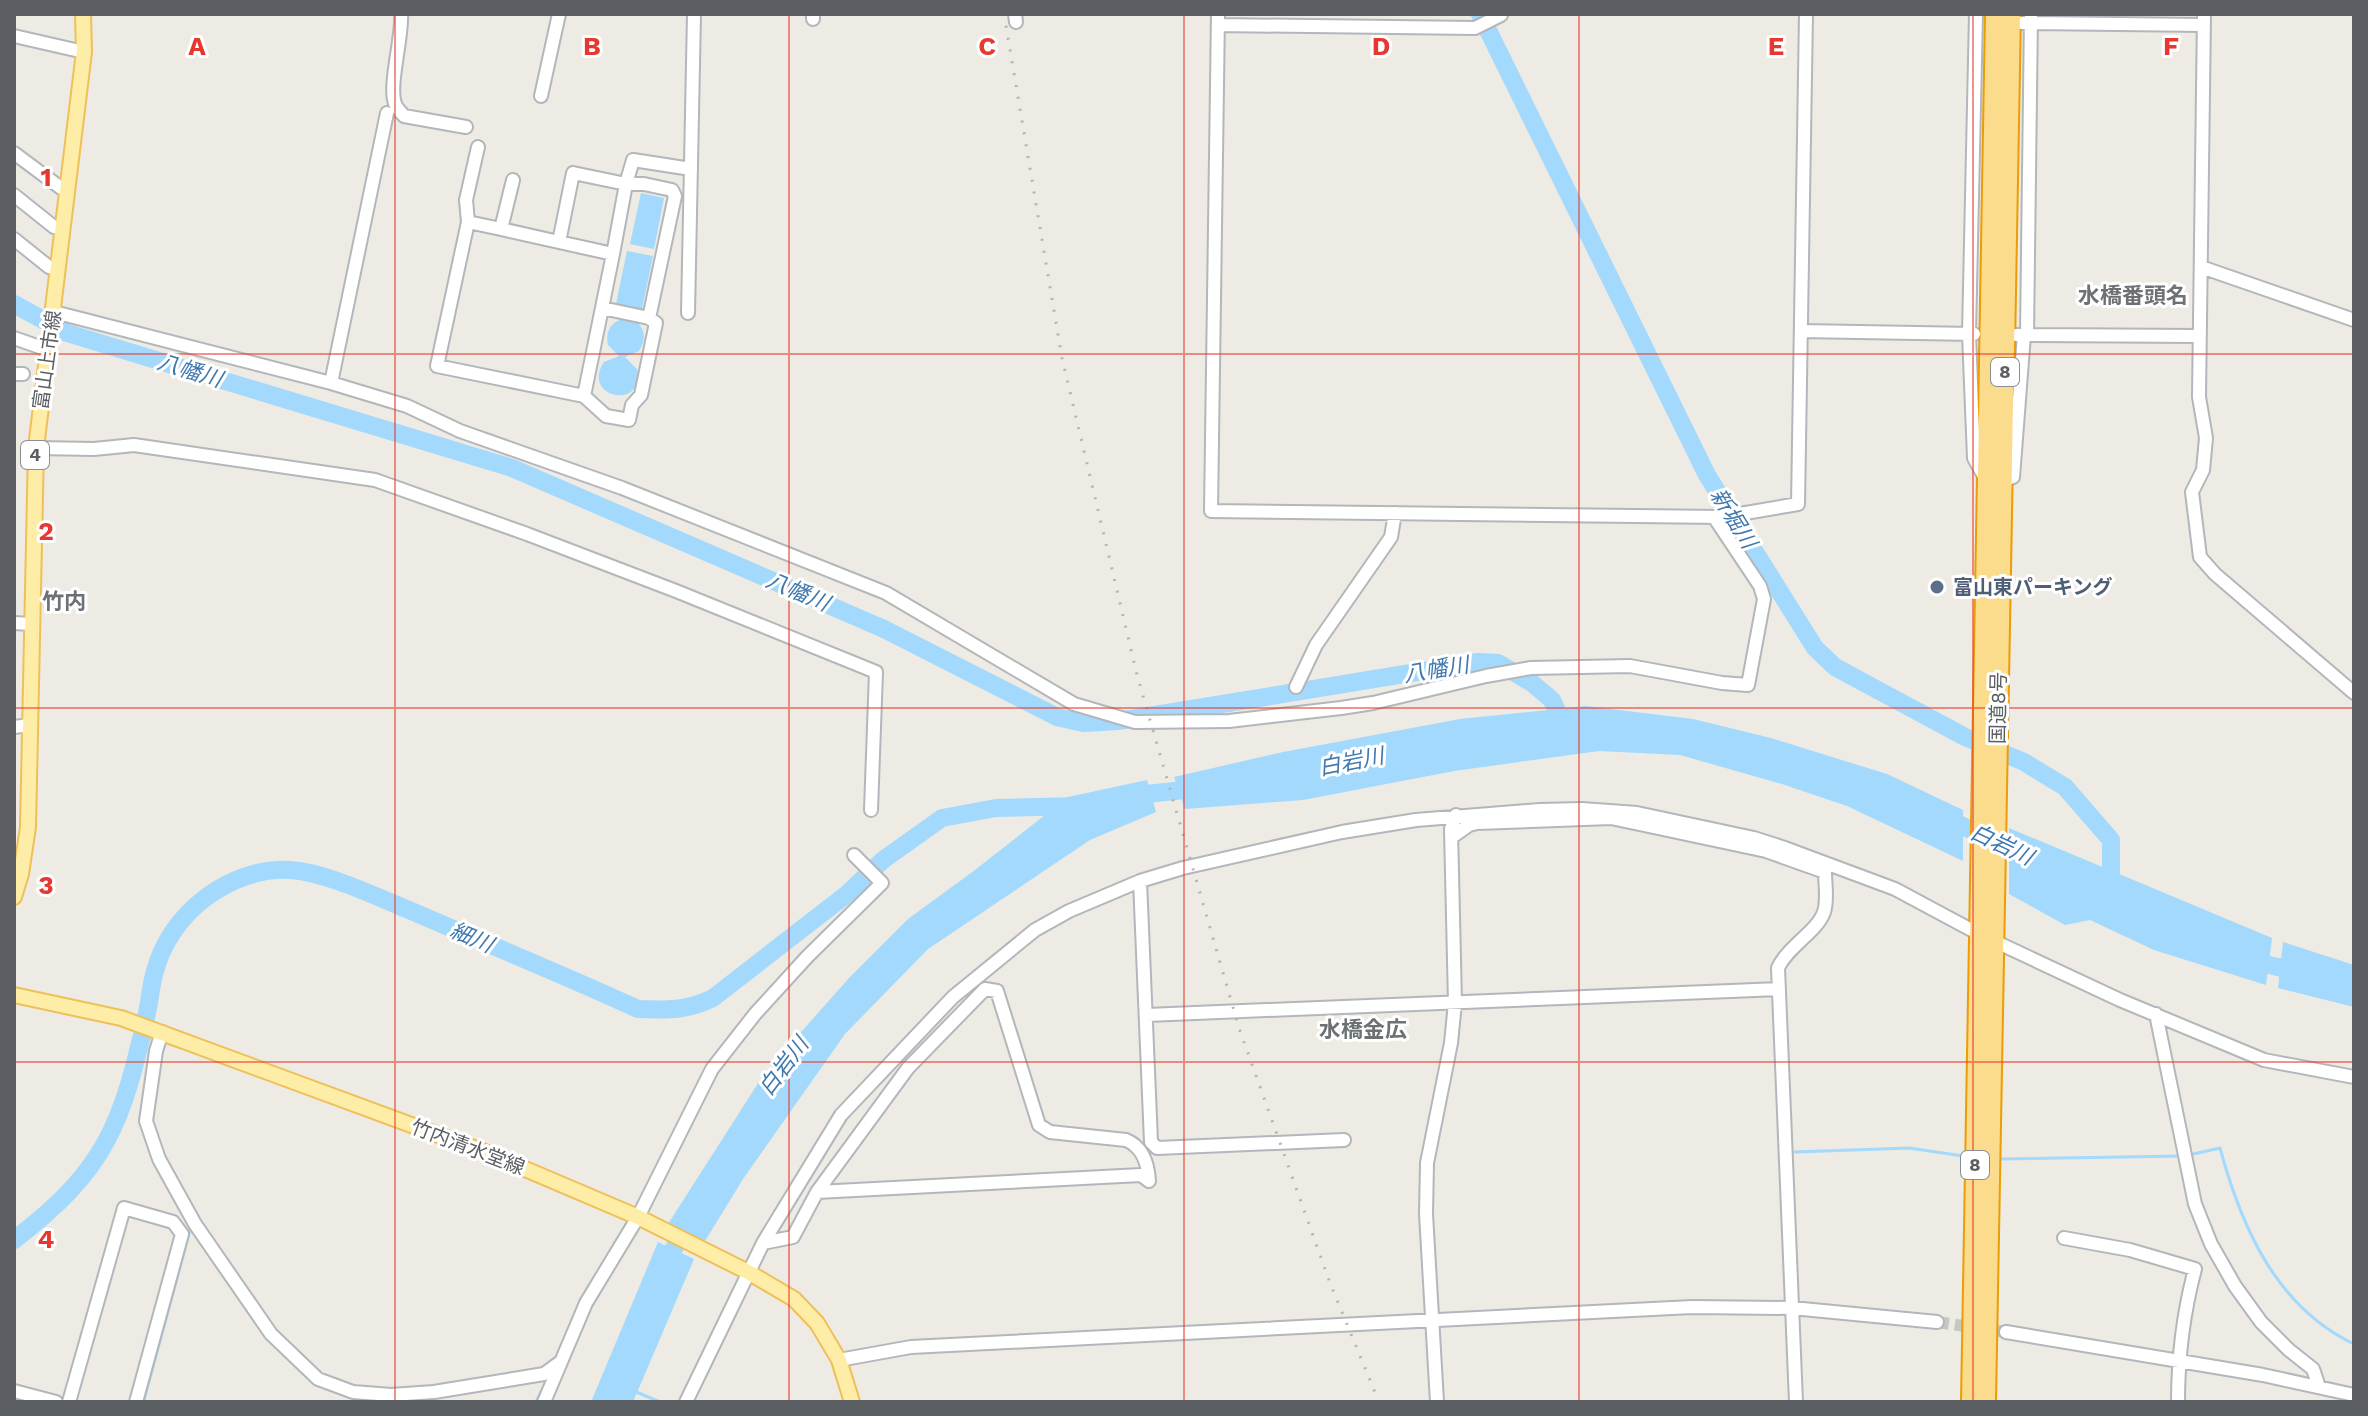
<svg xmlns="http://www.w3.org/2000/svg" width="2368" height="1416" font-family="'Work Sans','Noto Sans JP',sans-serif">
<style>
.water{fill:#a2d9fd}
.lines{fill:none;stroke-linecap:round;stroke-linejoin:round}
.stream{stroke:#a2d9fd;stroke-width:3}
.river{stroke:#a2d9fd;stroke-width:18}
.minor-tunnel{stroke:#c8c8c3;stroke-width:12;stroke-dasharray:12 6;stroke-linecap:butt}
.minor-casing{stroke:#b3b6ba;stroke-width:16}
.major-casing{stroke:#efc05a;stroke-width:18}
.highway-casing{stroke:#ec9c04;stroke-width:22}
.minor{stroke:#fff;stroke-width:12}
.major{stroke:#feeda7;stroke-width:14}
.highway{stroke:#fbdb8c;stroke-width:18}
.rail{stroke:#b3b4b4;stroke-width:3;stroke-dasharray:2 10;stroke-linecap:butt}
.grid{fill:none;stroke:#e63830;stroke-width:2;stroke-opacity:0.55}
.service-dot{fill:#5c6f8a;stroke:#fff;stroke-width:3}
.labels{text-anchor:middle;stroke-width:6;stroke-linejoin:round;paint-order:stroke}
.shield{fill:#fff;stroke:#8c8f92;stroke-width:2}
.shield-label{font-size:18px;font-weight:bold;fill:#5b5f63}
.street-label{font-size:20px;fill:#5b5f63;stroke:#fff}
.service-label{font-size:20px;font-weight:bold;fill:#4e5e75;stroke:#fff;text-anchor:start}
.neighbourhood-label{font-size:22px;font-weight:bold;fill:#6c7175;stroke:#fff}
.water-label{font-size:22px;font-style:italic;fill:#4079af;stroke:#fff}
.grid-label{font-size:26px;text-anchor:middle;font-weight:bold;fill:#e63830;stroke:#fff;stroke-width:6;stroke-linejoin:round;paint-order:stroke}
</style>
<rect width="100%" height="100%" fill="#edebe3"/>
<path class="water" d="M641,193L664,198L654,249L630,244Z
M627,251L653,256L642,309L616,304Z
M626,318C643,321 649,336 639,351L625,357L637,369C646,411 580,398 604,362L619,356L608,345C605,331 611,321 626,318Z
M1586,706L1693,719L1771,738L1887,774L1963,810V861L1847,806L1782,784L1680,755L1599,751L1454,771L1303,800L1185,809L1174,777L1283,752L1460,719Z
M1147,780L1156,812L1090,840L928,949L845,1034L743,1179L705,1241L668,1224L764,1074L849,978L908,919L975,870L1068,797Z
M2009,828L2272,938L2266,985L2154,950L2090,920L2065,925L2009,894Z
M2283,942L2354,965V1007L2278,988Z
M188,1228L191,1232L145,1402H141Z
M658,1242L694,1259L633,1402H591Z"/>
<g class="lines">
<path class="stream" d="M1795,1152L1909,1148L1970,1157
M2189,1155L2220,1148C2241,1226 2276,1307 2354,1344
M1998,1159L2182,1156
M634,1391L660,1402
M536,1402L547,1380"/>
<path class="river" d="M1480,14L1707,475L1815,648L1835,667L1965,737L2024,762L2065,787L2111,840V893
M14,304L67,333L512,468L884,629L1057,717L1083,723L1118,721L1478,662L1498,663L1532,683L1552,700L1566,731
M1128,796L1202,788
M1942,816L2031,859
M2245,959L2302,973
M14,1240C107,1169 122,1124 147,1013C150,999 151,984 155,971C170,913 230,867 290,870C327,872 381,899 416,913C490,945 564,975 638,1009C666,1010 687,1011 713,998L847,894L883,860L942,818L996,808L1082,806
M662,1271L695,1209"/>
<path class="minor-tunnel" d="M1937,1322L2006,1332"/>
<defs>
<path id="minor" d="M401,14C403,37 387,89 396,106C398,110 402,113 404,116L466,127
M1015,14L1016,22
M1218,14L1211,511L1722,517L1798,504L1806,14
M1976,14L1969,334L1974,458L1985,478
M2204,14L2199,397L2206,438L2203,470L2192,492L2200,557L2215,574L2354,693
M813,19V14
M2021,23L2204,25
M1218,25L1475,28L1501,15
M14,36L84,52
M541,96L559,14
M14,153L61,188L67,189
M513,180L501,229L468,222L437,366L584,396L606,416L629,420L632,405L641,395L656,323L649,318L675,196L672,190L644,184H626L613,254L559,242L573,173L626,184L633,160L691,169
M14,195L54,227L63,228
M468,222L466,200L478,147
M501,229L559,242
M14,239L49,267L58,268
M2201,267L2354,320
M602,308L649,318
M54,312L331,383L407,406L460,431L622,488L886,593L1074,704L1135,722L1229,721L1341,708L1373,703L1486,676L1531,668L1630,666L1722,683L1748,685L1764,599L1760,586L1714,517
M688,313L694,14
M1801,331L1974,334
M2016,335L2199,336
M2027,335L2031,14
M14,338L48,350
M14,374H23
M331,383L387,113
M584,396L613,254
M36,448L94,449L134,445L375,480L527,534L676,591L876,672L871,810
M2003,481L2013,477L2024,335
M14,623L31,624
M1296,687L1316,645L1391,537L1395,513
M14,727L30,725
M1452,837L1469,825L1477,823L1611,818L1766,851L1825,872C1825,884 1828,900 1824,912C1817,932 1788,946 1778,968L1796,1402
M1140,881L1151,1142L1157,1148L1344,1140
M1994,941L2120,1000L2264,1060L2354,1077
M2156,1014L2195,1204L2211,1244L2235,1286L2261,1322L2289,1350L2313,1369L2319,1387
M1147,1015L1779,989
M162,1032L156,1051L146,1121L159,1159L195,1224L271,1334L318,1379L353,1392L391,1395L434,1392L544,1374L559,1363
M817,1192L1141,1175L1149,1181
M2064,1238L2130,1250L2195,1269C2183,1314 2178,1356 2178,1402
M763,1243L841,1115L953,997L1035,930L1069,911L1140,881L1183,868L1342,832L1416,820L1540,810L1582,809L1637,813L1754,838L1785,848L1895,889L1979,934
M2006,1332L2263,1375L2354,1395
M839,1360L911,1347L1692,1307L1792,1308L1937,1322
M14,1391L56,1402
M69,1402L124,1208L173,1222L182,1234L136,1402
M544,1402L586,1303L638,1217L712,1069L755,1014L807,957L882,883L854,855
M686,1402L763,1243L793,1237L817,1192L908,1068L985,989L997,991L1039,1125L1050,1132L1126,1140C1143,1147 1148,1163 1149,1181
M1437,1402L1426,1214L1427,1163L1451,1043L1455,1003L1451,829L1456,815"/>
<path id="major" d="M14,897L21,874L28,827L36,448L84,52L83,14
M14,995L121,1018L490,1154L638,1217L748,1272L794,1299L817,1323L839,1360L852,1402"/>
<path id="highway" d="M1971,1402L1995,14
M1986,1402L2011,14"/>
</defs>
<use href="#minor" class="minor-casing"/>
<use href="#major" class="major-casing"/>
<use href="#highway" class="highway-casing"/>
<use href="#minor" class="minor"/>
<use href="#major" class="major"/>
<use href="#highway" class="highway"/>
<path class="rail" d="M1004,14L1062,358L1137,675L1239,1028L1330,1283L1379,1402"/>
</g>
<path class="grid" d="M395,14V1402M789,14V1402M1184,14V1402M1579,14V1402M1973,14V1402M14,354H2354M14,708H2354M14,1062H2354"/>
<circle class="service-dot" cx="1937" cy="587" r="8"/>
<g class="labels">
<g class="shield">
<rect x="1991" y="358" width="28" height="28" rx="6"/>
<rect x="21" y="441" width="28" height="28" rx="6"/>
<rect x="1961" y="1151" width="28" height="28" rx="6"/>
</g>
<g class="shield-label">
<text x="2005" y="378">8</text>
<text x="35" y="461">4</text>
<text x="1975" y="1171">8</text>
</g>
<g class="street-label">
<text transform="translate(47 360) rotate(-82)" y="7">富山上市線</text>
<text transform="translate(1998 708) rotate(-89)" y="7">国道8号</text>
<text transform="translate(468 1147) rotate(21)" y="7">竹内清水堂線</text>
</g>
<g class="service-label">
<text x="1953" y="594">富山東パーキング</text>
</g>
<g class="neighbourhood-label">
<text x="2133" y="303">水橋番頭名</text>
<text x="64" y="609">竹内</text>
<text x="1363" y="1037">水橋金広</text>
</g>
<g class="water-label">
<text transform="translate(190 370) rotate(17)" y="8">八幡川</text>
<text transform="translate(1734 518) rotate(58)" y="8">新堀川</text>
<text transform="translate(798 591) rotate(23)" y="8">八幡川</text>
<text transform="translate(1436 669) rotate(-9)" y="8">八幡川</text>
<text transform="translate(1351 761) rotate(-11)" y="8">白岩川</text>
<text transform="translate(2002 844) rotate(25)" y="8">白岩川</text>
<text transform="translate(472 937) rotate(23)" y="8">細川</text>
<text transform="translate(783 1066) rotate(-53)" y="8">白岩川</text>
</g>
</g>
<g class="grid-label">
<text x="197" y="55">A</text>
<text x="592" y="55">B</text>
<text x="987" y="55">C</text>
<text x="1381" y="55">D</text>
<text x="1776" y="55">E</text>
<text x="2171" y="55">F</text>
<text x="46" y="186">1</text>
<text x="46" y="540">2</text>
<text x="46" y="894">3</text>
<text x="46" y="1248">4</text>
</g>
<rect width="2368" height="1416" fill="none" stroke="#5b5f63" stroke-width="32"/>
</svg>
